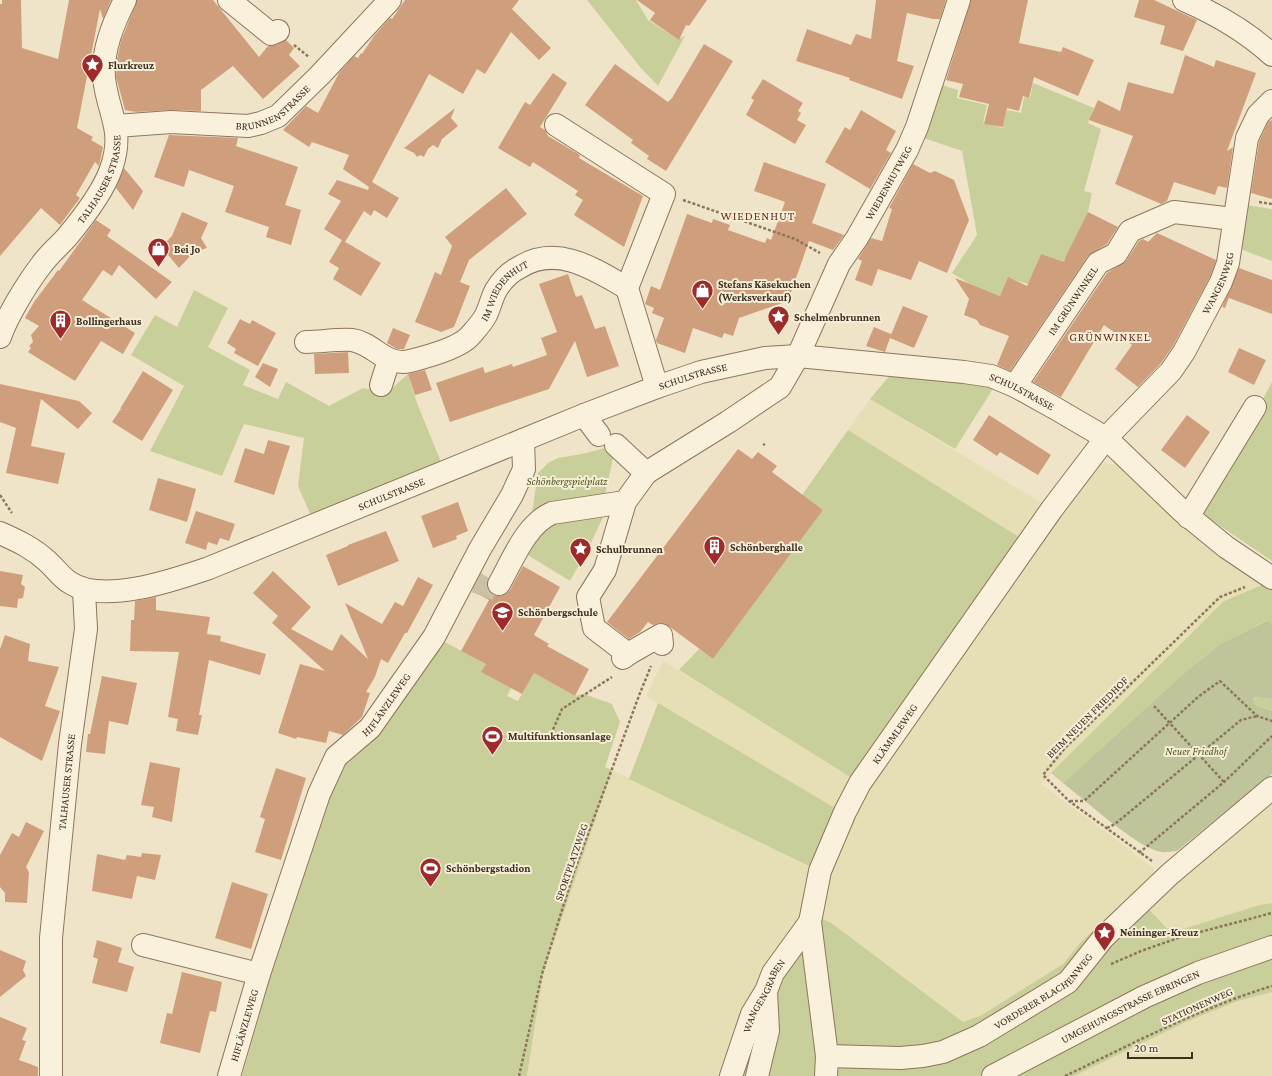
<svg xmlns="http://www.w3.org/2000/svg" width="1272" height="1076" font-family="'Crimson Pro',serif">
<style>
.farmland{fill:#e6deb5}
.green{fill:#c9cf9b}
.cemetery{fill:#bfc49a}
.building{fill:#cf9f7d}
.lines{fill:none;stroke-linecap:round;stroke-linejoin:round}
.minor-tunnel{stroke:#ccc0a6;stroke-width:22;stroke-dasharray:22 11;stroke-linecap:butt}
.minor-casing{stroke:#8d765c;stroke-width:24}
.path{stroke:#8d765c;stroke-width:2.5;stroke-dasharray:3 2;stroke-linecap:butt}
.minor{stroke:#faf1dc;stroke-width:22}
.labels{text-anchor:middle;stroke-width:4;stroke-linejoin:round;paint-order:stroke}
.poi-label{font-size:11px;font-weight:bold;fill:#3d2e20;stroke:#f7eed8;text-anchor:start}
.street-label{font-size:11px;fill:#3d2e20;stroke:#f7eed8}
.park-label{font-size:11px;font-style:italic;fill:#4d5a26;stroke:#f7eed8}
.neighbourhood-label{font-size:12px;letter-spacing:1px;fill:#6b2e1e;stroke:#f7eed8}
</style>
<rect width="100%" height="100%" fill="#f0e4c8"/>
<path class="farmland" d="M870,399L1058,513L1097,465L1105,463L1119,465L1267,583L1224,601L1041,784L1141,858L1168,882L1272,796V903L1259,905L1171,934L1081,942L1063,964L982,1015L963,1022L830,922L805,913L725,1076H527L543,974L612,770L811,867L835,808L646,696L663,661L855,780L1022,539L848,430Z
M1272,992V1076H1074L1186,1022L1238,1001Z"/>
<path class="green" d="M587,0H636L648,20L678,39L685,36L658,86L640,67Z
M1033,83L1094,108L1088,123L1101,129L1084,191L1092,193L1088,212L1075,239L1066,263L1041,254L1028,284L1008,278L1000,296L970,284L952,273L977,235L962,151L921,137L938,84L958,90L957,98L987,105L983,123L1003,128L1007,110L1021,113L1024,97L1030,98Z
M1247,205L1272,209V261L1235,247Z
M194,290L228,308L208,347L250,370L243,385L278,399L286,382L329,406L363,388L387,393L408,374L417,403L445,472L315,525L298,486L304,438L244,424L222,476L150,451L184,386L131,355L155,315L177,327Z
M890,375L994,387L955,449L870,399Z
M1272,382V561L1201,513Z
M848,430L1022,539L855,780L679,670L699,649L713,659L823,510L802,495Z
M616,445L604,499L532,513L538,473L548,463L558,458L582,454Z
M606,511L588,549L570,581L523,552L550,521Z
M1267,583L1272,586V625L1267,620L1220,644L1181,676L1063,783L1051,773L1224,601Z
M441,640L486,664L482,672L511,688L507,696L518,701L534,673L575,696L584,694L612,704L620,722L605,767L612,770L543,974L527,1076H242L298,881L337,770L377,734L394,713Z
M1253,697L1272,699V711L1255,705Z
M658,703L835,808L811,867L629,779Z
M1134,893L1171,933L1259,905L1272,903V992L1238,1001L1186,1022L1074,1076H725L743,1012L764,969L805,913L830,922L963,1022L982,1015L1063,964L1081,942Z"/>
<path class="cemetery" d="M1268,620L1272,625V699L1253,697L1255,705L1272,711V774L1177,851C1172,851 1166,853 1162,852C1138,849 1084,799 1063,783L1181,676L1220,644Z"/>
<path class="building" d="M2,0H21L22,48L58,59L69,0H111L103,19L100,9L77,128L93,137L91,140L103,147L99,166L95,162L76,195L80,198L60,225L41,208L0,256V4H2Z
M137,0H213L259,57L268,46L276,45L286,40L294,48L289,55L300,66L263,99L233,66L201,90V111L170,110L136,112L125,110L116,77L117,59L121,41Z
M405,0H519L512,9L551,48L539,60L511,32L485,74L477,69L463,94L429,74L372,182L399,198L387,218L374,210L371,216L364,211L345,242L324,229L341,201L328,194L337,180L368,190L369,187L343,169L349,155L312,142L309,147L283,130L306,106L318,113L339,73L354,56L358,58L361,53L362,54L374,36L390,18L392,19Z
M637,0H707L689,26L686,25L679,40L650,20L655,13Z
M876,0H946L940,19H933L907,13L897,61L914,66L902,99L849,80L850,78L796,61L807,29L851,45L856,34L871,39Z
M971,0H1028L1019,43L1061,52L1063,47L1094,60L1078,96L1034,77L1029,98L1023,96L1019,111L1007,108L1003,127L984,124L989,104L959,97L963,84L946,80Z
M1139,0H1154L1197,20L1183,51L1160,44L1165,26L1134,17Z
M704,44L733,61L666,171L647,159L649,156L631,143L633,140L585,105L615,64L668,102L672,98Z
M1185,55L1214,67L1216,60L1256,73L1227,151L1233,147L1227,188L1218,186L1215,195L1174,182L1167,201L1161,204L1115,184L1133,136L1089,120L1098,100L1120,111L1128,82L1173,94Z
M553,73L567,83L540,127L545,130L548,136L580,155L579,158L643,196L624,247L574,215L583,200L575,195L578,191L533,162L530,167L498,148L525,102L530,105Z
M763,79L803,103L798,111L801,113L797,120L806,125L795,144L746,115L754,100L751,98Z
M455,108L451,118L458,126L442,139L438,148L433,145L428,149L424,157L420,155L417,157L414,153L404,148Z
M861,110L896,131L886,150L891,153L870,189L825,162L845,127L850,130Z
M1272,120V199L1251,193L1259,142L1268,122Z
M169,135L238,138L236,146L298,167L285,205L301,210L291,245L266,237L269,227L225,212L234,186L189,170L184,187L154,177Z
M764,162L826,184L812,223L844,235L833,250L809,241L788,301L739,318L733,336L724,333L722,338L693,328L685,353L657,343L656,340L664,318L652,313L654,308L645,304L651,286L660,290L687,214L712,223L713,219L730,225L728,230L765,243L767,238L771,240L785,202L754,191Z
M913,164L930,173L935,171L954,180L969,220L947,273L919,261L911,280L878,269L872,286L855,280L862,261L858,259L871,238L882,241L892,209L889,208Z
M124,168L143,191L133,210L116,188Z
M506,188L527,214L469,260L460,282L470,286L454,327L441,332L415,322L435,272L441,275L452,246L445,237Z
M182,212L208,223L201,238L207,248L194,252L179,268L164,250V244L172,236Z
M1088,212L1118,227L1107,244L1088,256L1010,371L997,365L1009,336L980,325L977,320L964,315L969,299L955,278L1000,296L1008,277L1027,286L1041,254L1064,262L1066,256Z
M96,220L111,230L107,236L172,282L156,299L119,265L112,276L103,270L82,300L135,333L123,354L101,341L75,381L28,352L31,348L29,346L33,342L31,335L39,326L25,318L34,302L58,270L59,271Z
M1157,233L1216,260L1210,277L1173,346L1161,363L1138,387L1115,369L1132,345L1104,325L1061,397L1033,382L1107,273L1126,261L1139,241L1143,239L1148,242Z
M342,240L381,263L361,296L333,279L339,268L329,262Z
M1239,268L1272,280V314L1229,298L1225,308L1222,307Z
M568,274L576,297L582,295L595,329L605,326L619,366L587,377L575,341L549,389L450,422L436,383L483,367L485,373L512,364L513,367L547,355L541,338L557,332L539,284Z
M903,306L928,316L914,348L890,338L885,352L866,346L874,327L891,334L890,337Z
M240,319L250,324L252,320L276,333L258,366L234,353L236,349L227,343Z
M393,328L410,335L404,349H397L387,343Z
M1239,348L1266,360L1254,385L1228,372Z
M348,352L349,373L315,374L314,354Z
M263,363L278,369L270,387L255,377Z
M425,370L432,390L415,395L408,374Z
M143,371L173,390L142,441L112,422L120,410H122L120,409Z
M0,384L79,401L92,413L78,429L41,399L31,446L65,453L58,484L6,473L16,428L0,422Z
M989,415L1051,455L1038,475L1000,452L997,456L973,440Z
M1187,415L1210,432L1185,468L1161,450Z
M268,440L290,446L274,495L234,482L245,448L264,454Z
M738,449L752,459L758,452L777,466L772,472L823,510L713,659L666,624L660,623L653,625L648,622L640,632L629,639L607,622Z
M158,478L196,489L187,522L149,510Z
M458,502L468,531L456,536L457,539L433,548L421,516Z
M196,511L235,524L229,541L220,538L217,545L208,542L206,550L185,543Z
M386,531L399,561L338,586L326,555L348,546V545Z
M523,566L560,587L534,635L549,644L547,646L589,669L575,696L534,673L522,694L481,672L486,664L461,651L489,600L476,593L485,576L488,578L487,585L489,591L493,595L500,596L506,594L510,590Z
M0,571L23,575L21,584L25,587L23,598L18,599L17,608L0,606Z
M273,571L311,607L291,629L332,651L341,634L368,659L345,603L382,624L395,602L403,606L418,577L433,585L407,633H405L388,663L381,659L375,677L366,692L370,693L362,717L343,735L329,731L326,743L297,737L296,739L278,733L300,664L325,671L272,623L278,616L253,593Z
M156,597V610L210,617L207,634L221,636L220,641L266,654L260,675L209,660L199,715H202L198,735L176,731L178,719L168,717L179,652L130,651L131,620H134L135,601Z
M5,635L30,644L28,661L59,667L45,706L60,711L42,761L0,737V649Z
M102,676L137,683L128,725L109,721L105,754L86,752L88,734H90Z
M150,762L180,768L172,822L152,817L154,807L141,805Z
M276,768L306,778L281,860L255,852L265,819L260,817Z
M26,822L44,831L26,867L29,872L27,903L5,902V893L0,887V855L12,833L19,837Z
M142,853L161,855L155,880L137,876L132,899L92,891L97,854L125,860L127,855L141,857Z
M232,882L268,894L251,949L215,938Z
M97,940L122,948L118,962L134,967L127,992L92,983L98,959L93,957Z
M0,950L26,961L23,970L26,976L0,997Z
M182,972L222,982L216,1012L210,1011L200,1053L160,1043L167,1013L172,1014Z
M0,1017L27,1028L22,1040L26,1041L19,1060L38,1067V1076H0Z"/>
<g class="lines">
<path class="minor-tunnel" d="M482,596L486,585L490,579"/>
<defs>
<g id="minor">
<path d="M229,0L271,34L278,31"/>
<path d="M1184,0C1216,14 1246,31 1272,55"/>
<path d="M556,125L664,194L627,288L657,387"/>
<path id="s1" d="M116,126L171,122L248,126L261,123L278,116L320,75L390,0"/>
<path id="s2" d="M0,337C7,316 28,282 42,264C49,254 59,246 67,237C82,219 103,192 111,169C125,129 108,115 104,78C102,50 113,24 125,0"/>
<path id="s3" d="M306,342C321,342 337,339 352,340C374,343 385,367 410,361C426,357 458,348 469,337C475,330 482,323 486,315C490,307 492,297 496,290C502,280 510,272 520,267C557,244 594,269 627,288"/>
<path d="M381,385L389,360"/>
<path id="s4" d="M1015,386L1098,263L1116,254L1130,231L1174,212L1233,219"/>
<path d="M584,415L599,435"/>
<path d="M616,445L646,473L625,502L605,570L588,597L594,628L628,654L623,658"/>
<path id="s5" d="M646,473L728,422L780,387L798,356L839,264L857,238L907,150L917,127L959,0"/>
<path d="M1188,517L1255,407"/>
<path id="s6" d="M0,533C18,541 33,548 47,561C55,568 61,577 69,582C102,605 174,580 209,568L584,415L657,387L701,372L765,358L798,356L964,372L991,376L1015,386L1053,407L1106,438L1182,511L1226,547L1272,578"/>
<path d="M499,584C513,560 525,525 552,513L625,502"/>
<path d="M628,654L661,635L662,644"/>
<path d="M143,945L259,974"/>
<path id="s7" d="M827,1056L900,1058L923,1056L943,1052L979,1036L1068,982L1104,937L1170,874L1272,788"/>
<path id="s8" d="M51,1076V938L70,744L86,629L84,591"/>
<path id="s9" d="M229,1076L259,974L319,794L336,757L370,728L434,637L480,549L512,495L524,469L523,440"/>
<path id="s10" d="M731,1076L752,1014L766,991L773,973L810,922"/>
<path d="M757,1076L768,1031L766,991"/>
<path id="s11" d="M826,1076L827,1056L810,922L820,871L845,812L860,783L1052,509L1106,438L1171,371L1184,352L1221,282L1228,263L1247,138L1258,115L1272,101"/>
<path id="s12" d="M993,1076L1144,997L1198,973L1272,947"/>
</g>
</defs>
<use href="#minor" class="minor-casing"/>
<path class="path" d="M294,45L309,57
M683,200L795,239L820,253
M1259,202L1272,204
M763,444L765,445
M0,495L12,513
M1154,706L1224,782
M551,734L562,709L612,677
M1070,801H1084L1198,697L1220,681L1257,716L1272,721
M1107,828L1115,824L1241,720L1257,716
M1139,853L1224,782L1272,736
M1152,861L1069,801L1043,775L1065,748L1220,597L1245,587
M1111,964L1141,951L1181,937L1272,913
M519,1076L542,974L574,872L640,693L651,666
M1065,1076C1132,1044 1200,1008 1272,986"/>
<use href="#minor" class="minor"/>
</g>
<defs>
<symbol id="sight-pin" viewBox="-11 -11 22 30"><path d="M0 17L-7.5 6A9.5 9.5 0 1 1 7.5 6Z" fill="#9e2a2b" stroke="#f7eed8"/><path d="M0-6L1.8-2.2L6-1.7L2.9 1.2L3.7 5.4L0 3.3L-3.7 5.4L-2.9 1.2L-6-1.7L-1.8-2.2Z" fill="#fff"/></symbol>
<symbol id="shop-pin" viewBox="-11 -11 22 30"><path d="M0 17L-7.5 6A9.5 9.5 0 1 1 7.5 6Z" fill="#9e2a2b" stroke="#f7eed8"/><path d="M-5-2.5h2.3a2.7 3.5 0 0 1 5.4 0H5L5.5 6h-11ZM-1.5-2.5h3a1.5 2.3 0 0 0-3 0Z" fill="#fff"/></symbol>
<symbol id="building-pin" viewBox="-11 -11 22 30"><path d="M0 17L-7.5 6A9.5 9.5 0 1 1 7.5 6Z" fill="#9e2a2b" stroke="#f7eed8"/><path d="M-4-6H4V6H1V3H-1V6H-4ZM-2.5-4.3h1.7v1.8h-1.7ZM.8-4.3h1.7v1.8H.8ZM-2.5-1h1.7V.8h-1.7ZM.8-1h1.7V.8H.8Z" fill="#fff"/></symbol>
<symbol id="school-pin" viewBox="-11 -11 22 30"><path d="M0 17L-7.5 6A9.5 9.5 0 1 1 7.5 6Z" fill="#9e2a2b" stroke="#f7eed8"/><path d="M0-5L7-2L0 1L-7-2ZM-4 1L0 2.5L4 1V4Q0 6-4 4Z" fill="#fff"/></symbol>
<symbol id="stadium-pin" viewBox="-11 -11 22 30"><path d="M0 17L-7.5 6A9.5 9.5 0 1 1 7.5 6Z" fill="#9e2a2b" stroke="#f7eed8"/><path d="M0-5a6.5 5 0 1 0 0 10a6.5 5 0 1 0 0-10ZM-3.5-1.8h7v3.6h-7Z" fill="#fff"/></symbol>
</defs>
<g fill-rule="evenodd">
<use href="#sight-pin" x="80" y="52" width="25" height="34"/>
<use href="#shop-pin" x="146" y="236" width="25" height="34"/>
<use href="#shop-pin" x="690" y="278" width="25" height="34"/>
<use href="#sight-pin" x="766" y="304" width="25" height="34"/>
<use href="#building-pin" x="48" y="308" width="25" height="34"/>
<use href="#building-pin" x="702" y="534" width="25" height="34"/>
<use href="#sight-pin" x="568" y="536" width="25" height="34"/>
<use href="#school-pin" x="490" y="600" width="25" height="34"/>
<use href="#stadium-pin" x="480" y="724" width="25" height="34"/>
<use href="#stadium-pin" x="418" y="856" width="25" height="34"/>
<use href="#sight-pin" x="1092" y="920" width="25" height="34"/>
</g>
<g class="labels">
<g class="poi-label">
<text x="108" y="69">Flurkreuz</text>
<text x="174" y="253">Bei Jo</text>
<text x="718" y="288">Stefans Käsekuchen<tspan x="718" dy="13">(Werksverkauf)</tspan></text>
<text x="794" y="321">Schelmenbrunnen</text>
<text x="76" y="325">Bollingerhaus</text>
<text x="730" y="551">Schönberghalle</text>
<text x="596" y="553">Schulbrunnen</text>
<text x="518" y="616">Schönbergschule</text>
<text x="508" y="740">Multifunktionsanlage</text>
<text x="446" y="872">Schönbergstadion</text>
<text x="1120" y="936">Neininger-Kreuz</text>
</g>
<g class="street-label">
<text dy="4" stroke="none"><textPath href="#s1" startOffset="163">BRUNNENSTRASSE</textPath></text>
<text dy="4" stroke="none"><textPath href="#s2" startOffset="189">TALHAUSER STRASSE</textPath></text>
<text dy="4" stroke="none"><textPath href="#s5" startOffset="391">WIEDENHUTWEG</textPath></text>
<text dy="4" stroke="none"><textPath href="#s11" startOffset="921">WANGENWEG</textPath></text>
<text dy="4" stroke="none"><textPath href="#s3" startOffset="233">IM WIEDENHUT</textPath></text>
<text dy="4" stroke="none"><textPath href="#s4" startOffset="103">IM GRÜNWINKEL</textPath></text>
<text dy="4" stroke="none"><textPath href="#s6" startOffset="751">SCHULSTRASSE</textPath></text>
<text dy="4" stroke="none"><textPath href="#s6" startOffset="1087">SCHULSTRASSE</textPath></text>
<text dy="4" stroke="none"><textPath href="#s6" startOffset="427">SCHULSTRASSE</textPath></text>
<text dy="4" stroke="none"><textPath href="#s9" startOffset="410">HIFLÄNZLEWEG</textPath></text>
<text transform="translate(1087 717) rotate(-45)" y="4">BEIM NEUEN FRIEDHOF</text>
<text dy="4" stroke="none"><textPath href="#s11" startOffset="364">KLÄMMLEWEG</textPath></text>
<text dy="4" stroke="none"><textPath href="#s8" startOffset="295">TALHAUSER STRASSE</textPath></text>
<text transform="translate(571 862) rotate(-71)" y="4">SPORTPLATZWEG</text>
<text dy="4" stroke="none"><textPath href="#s7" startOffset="235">VORDERER BLACHENWEG</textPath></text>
<text dy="4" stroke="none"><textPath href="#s10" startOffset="87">WANGENGRABEN</textPath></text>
<text transform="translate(1197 1006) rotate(-24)" y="4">STATIONENWEG</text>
<text dy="4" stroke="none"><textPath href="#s12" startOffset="154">UMGEHUNGSSTRASSE EBRINGEN</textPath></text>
<text dy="4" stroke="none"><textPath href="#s9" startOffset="53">HIFLÄNZLEWEG</textPath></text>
</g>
<g class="park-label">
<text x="567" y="485">Schönbergspielplatz</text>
<text x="1196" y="755">Neuer Friedhof</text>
</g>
<g class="neighbourhood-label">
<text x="758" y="220">WIEDENHUT</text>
<text x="1110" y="341">GRÜNWINKEL</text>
</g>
</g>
<path d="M1128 1052v6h64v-6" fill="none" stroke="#3d2e20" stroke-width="2"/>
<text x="1134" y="1052" font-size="12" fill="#3d2e20" stroke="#f7eed8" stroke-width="3" paint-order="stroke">20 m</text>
</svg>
